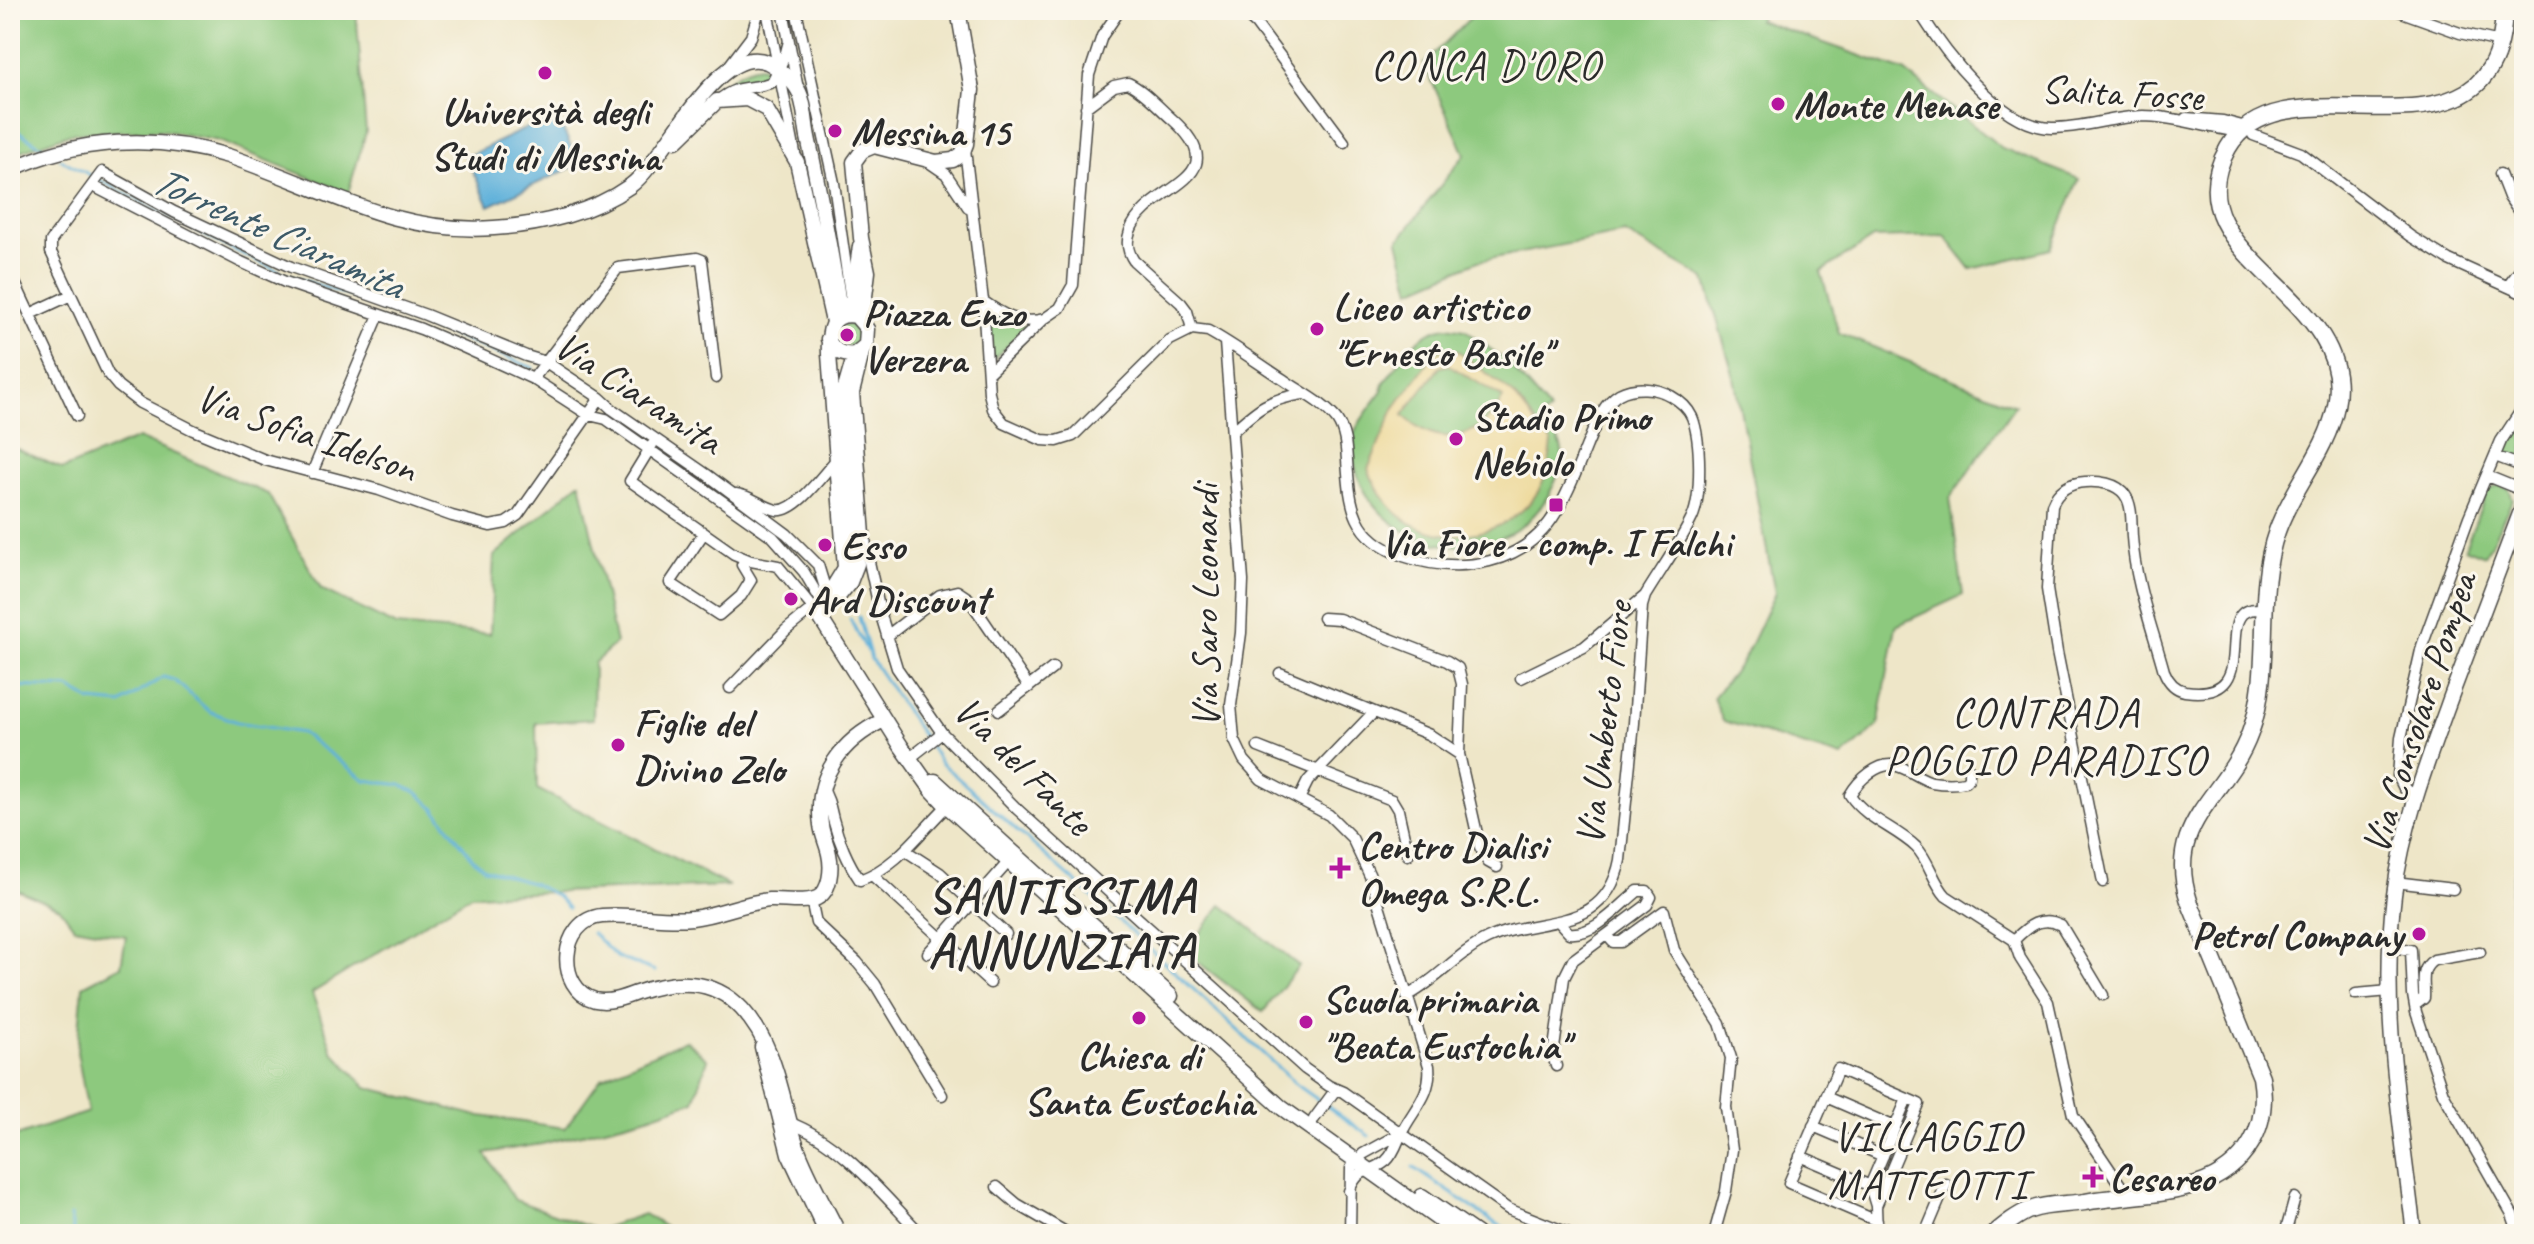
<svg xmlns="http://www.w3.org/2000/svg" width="2534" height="1244" font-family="Caveat,sans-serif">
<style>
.green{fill:#8dc97e;stroke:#5c7a54;stroke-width:2}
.sand{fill:#eeda9e;stroke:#8c8264;stroke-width:2;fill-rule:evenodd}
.water{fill:#5eb1da;stroke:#446e82;stroke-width:2}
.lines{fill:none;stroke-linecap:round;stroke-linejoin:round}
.stream{stroke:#5eb1da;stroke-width:3}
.street-casing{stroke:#484743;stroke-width:13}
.secondary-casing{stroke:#484743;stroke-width:17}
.primary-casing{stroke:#484743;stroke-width:19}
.street{stroke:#fff;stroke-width:10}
.secondary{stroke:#fff;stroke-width:14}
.primary{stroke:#fff;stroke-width:16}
.poi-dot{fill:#b5179e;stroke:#fbf7ec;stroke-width:3}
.labels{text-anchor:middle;stroke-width:6;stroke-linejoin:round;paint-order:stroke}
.street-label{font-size:40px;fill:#2b2b2b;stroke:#fbf7ec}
.poi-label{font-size:40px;font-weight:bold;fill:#2b2b2b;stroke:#fbf7ec;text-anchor:start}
.neighbourhood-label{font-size:42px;letter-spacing:2px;fill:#2b2b2b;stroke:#fbf7ec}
.water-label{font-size:42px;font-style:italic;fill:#3d5a68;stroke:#fbf7ec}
.district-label{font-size:48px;font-weight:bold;letter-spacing:2px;fill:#2b2b2b;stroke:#fbf7ec}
</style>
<rect width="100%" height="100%" fill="#fbf7ec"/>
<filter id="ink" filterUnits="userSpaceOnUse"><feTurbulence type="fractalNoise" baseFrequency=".0125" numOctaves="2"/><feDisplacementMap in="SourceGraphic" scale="16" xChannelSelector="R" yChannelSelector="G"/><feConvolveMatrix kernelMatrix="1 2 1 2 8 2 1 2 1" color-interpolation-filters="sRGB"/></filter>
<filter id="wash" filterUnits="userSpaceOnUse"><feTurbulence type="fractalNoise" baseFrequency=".006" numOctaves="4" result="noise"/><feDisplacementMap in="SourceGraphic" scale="32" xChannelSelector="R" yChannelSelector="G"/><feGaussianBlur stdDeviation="1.8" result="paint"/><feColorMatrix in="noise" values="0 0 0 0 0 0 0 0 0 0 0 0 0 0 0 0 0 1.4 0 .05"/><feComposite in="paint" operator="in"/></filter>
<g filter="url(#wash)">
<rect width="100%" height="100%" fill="#eee6c8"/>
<path class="green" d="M10,10H356L366,132L348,193L219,141L161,130L72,133L10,155Z
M1478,10H1764L1758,20L1904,71L2002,148L2079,179L2051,249L1971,269L1945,236L1873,238L1821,272L1839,333L2015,405L1950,498L1963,595L1896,626L1878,726L1842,757L1723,721L1713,698L1744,659L1775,593L1734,377L1705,279L1625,233L1478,261L1411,290L1398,241L1465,154L1424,64Z
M760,66L772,71V74L764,80L738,82L718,92C731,77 740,69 760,66Z
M989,311L1006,322L1029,327L992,360Z
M838 335a11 11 0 1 1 22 0a11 11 0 1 1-22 0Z
M1447,327L1465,330L1514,367V370L1550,411L1541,418C1565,446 1569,452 1552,488C1513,570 1399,562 1361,484C1355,471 1351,453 1353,437C1354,426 1375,402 1382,391L1384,383C1402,360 1416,331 1447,327Z
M2524,415V459L2510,457L2506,447Z
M138,438L268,494L321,589L396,626L490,634L494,556L580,482L616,643L594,663L593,719L536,723L537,789L729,886L471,895L312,993L333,1052L366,1087L474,1115L565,1128L601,1078L685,1040L708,1059L694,1101L645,1118L542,1144L485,1153L515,1200L598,1230L644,1214L672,1231V1234H10V1135L14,1137L88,1112L77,1052L83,986L121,966L126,936L74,927L60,908L10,887V446L63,469Z
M2498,485L2509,489L2513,499L2485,556L2465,548L2488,490Z
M1222,905L1299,966L1263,1012L1185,952Z"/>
<path class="sand" d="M1447,349L1458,351L1513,394L1552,443C1550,460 1547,476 1539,490C1513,535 1445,549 1404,519C1386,506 1376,489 1368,469L1394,409L1431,358L1436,352ZM1449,365L1503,398C1480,441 1438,449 1403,415L1440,367Z"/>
<path class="water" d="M556,114L579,164L489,206L466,157Z
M2524,836V1035L2515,993L2521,947L2520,926L2514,927C2506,898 2514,865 2524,836Z"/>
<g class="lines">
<path class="stream" d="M10,126L47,150
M60,159L211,239L287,275L375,304L533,368
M859,617L871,659L941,763L1124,925L1297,1085L1369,1136
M850,619L867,651
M10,686L69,688L91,701L121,704L163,677L174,680L209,711L237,722L302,733L365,780L401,785L418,793L435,809L473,859L485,869L534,884L557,896L568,908
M592,933L617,957L655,971
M1413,1167L1495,1223L1519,1234
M70,1216L74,1234"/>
</g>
</g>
<g filter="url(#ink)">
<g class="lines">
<defs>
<path id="street" d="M767,10L795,153
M783,10L798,89
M796,10L834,183L850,294
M1240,10L1256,24L1344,142
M1918,10C1944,51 1999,127 2052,128C2083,128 2113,117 2143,116C2173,116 2199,126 2228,130
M2396,10L2460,33L2500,42
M726,70L751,37L759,10
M719,100C739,83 751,91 772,82L785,56L789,41
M1086,107L1114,86L1128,83C1145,91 1159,108 1172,119C1241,181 1147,184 1130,231C1126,242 1127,251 1134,261L1181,303L1187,311L1192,329
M2186,118L2223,121L2246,127
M2253,135L2301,153L2410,236L2449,260L2524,294
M965,149L983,301L989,393L993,409L1004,423L1042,440L1057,441L1073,436L1170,340L1192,329L1208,331C1234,345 1259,364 1284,380C1301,392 1324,403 1337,420C1345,432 1346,446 1347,460C1350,507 1353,538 1403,556C1459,575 1525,566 1557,511C1570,490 1578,467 1587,445C1595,427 1601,405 1619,394C1634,386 1656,387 1671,396C1680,401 1688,408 1692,417C1701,439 1702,496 1692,518C1679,545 1660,571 1645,596L1642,606L1634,723L1620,860C1605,936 1539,914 1487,939C1458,953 1436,981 1407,996
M930,163L946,174L968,207
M2500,174L2509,197L2524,219
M93,186L241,262L285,282L421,329L463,347L533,379L589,415L606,419L773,537L804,572L820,599L828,604
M10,272L77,416
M2508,286L2524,265
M983,301C1003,315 1019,325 1044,319
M30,314L71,295
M1225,342L1243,581L1241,633L1231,705L1234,739L1244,760L1261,779L1329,815L1352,838L1370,876L1429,1066C1432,1095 1413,1109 1401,1134C1397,1143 1394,1154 1386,1161C1369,1175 1359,1165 1349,1191
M866,345L854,393L866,548L880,612L897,668L942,733L1017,809L1305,1069L1329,1086L1343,1092L1508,1209L1571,1234
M988,373L1044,319L1060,308L1073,285L1089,75L1102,36L1120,10
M533,379L618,268L697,258L702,260L716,378
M600,398L518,515L506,523L490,526L452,516L379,490L265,460L193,430L140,403L118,386L108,374L51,252V241L102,172L174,212L291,267L426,315L526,356L546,362L600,398L612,409L706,474L787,534L818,565L828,598
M1233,431C1258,408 1269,399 1303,394
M652,445L630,481L734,554L751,561L778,566L813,608L786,630L730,688
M2495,456L2524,467
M312,473L379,315
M2487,476L2524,491
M736,494C752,496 762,507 777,510C796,513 824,473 837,459
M703,534L670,583L719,615L741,596L751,580L742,565L745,559
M1323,618L1339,619L1447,661L1458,668L1462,684L1459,754L1480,847L1488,862L1497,867
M887,636L940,595L957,591L969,599L1029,687
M1280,673L1430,735L1459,754
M1521,678L1584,647L1645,596
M999,710L1053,668
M1258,747L1392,800L1398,810L1408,855
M910,758L942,733
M1969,769V778L1965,782C1955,784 1943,784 1932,782C1920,779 1909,769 1897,766C1879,760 1858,781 1850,795C1866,819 1896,828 1916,847C1929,860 1933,882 1946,896L2014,940L2020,958L2048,1002L2073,1115L2127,1195
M822,788C829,799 830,807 833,819C838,839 848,863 860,880C898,866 919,833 947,806
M2416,796L2404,788L2398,776L2401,738L2422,646L2469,517L2501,441L2524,406
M1299,799L1308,781L1373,713
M906,851L940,873L1006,934
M872,875L990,983
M2103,882L2057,652L2047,589L2052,505C2058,490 2069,483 2085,482C2098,481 2117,483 2125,495C2133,506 2131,524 2132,537C2135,583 2152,627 2164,671C2168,681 2174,689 2185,691C2255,701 2223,634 2242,614C2248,608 2257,609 2265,609
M2395,882L2453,889
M811,899L816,923L857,962L875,984L942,1095
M1607,935L1613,942H1621L1664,911L1674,950L1720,1023L1731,1058L1726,1107L1732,1150L1726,1191L1714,1234
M2014,940C2028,926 2041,915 2061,925L2103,995
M2391,947L2411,950L2413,995L2416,1012L2443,1093L2512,1214L2519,1234
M928,953L1011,859
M2356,994L2390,991
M2415,1005L2424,998C2425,983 2419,969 2434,960L2480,952
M1556,1066L1553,1055L1564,978L1573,960L1647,905L1651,897L1647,891H1638C1619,906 1595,936 1569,933L1559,922
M1826,1097L1895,1127
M1314,1119L1336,1089
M788,1122C842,1142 882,1194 921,1234
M1813,1126L1883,1156
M1800,1156L1873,1187
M997,1187L1017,1204L1069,1234
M1876,1206L1919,1104L1838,1069L1789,1183L1877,1221
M1350,1234L1351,1168L1363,1154L1401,1133
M1877,1234L1876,1206L1870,1186L1907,1099
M1925,1234L1946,1184
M2285,1234L2295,1198
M2317,1234L2318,1231L2329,1234"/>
<path id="secondary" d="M676,141L717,101L747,99L766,109L797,162L833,322
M10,170C76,138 158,134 228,156C319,186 394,235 494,228C541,225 592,213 630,186C665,161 716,42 767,62C776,66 793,81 798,90C805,102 805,123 808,137C819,190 830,244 838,298L845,315
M850,315L860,246
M862,320L868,272L861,238L854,162L862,151L874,146L936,162L953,160L962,154L966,144L972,90L958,10
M828,339C833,351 842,356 855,354L866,345L867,329L856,316C829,311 828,333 829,354L845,568L824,602L821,619L901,746L932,790L947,806L1282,1108L1459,1234
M834,602L850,582L857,564L844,392L855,354
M935,781L1171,996
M762,1047L789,1154L827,1234
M1422,1196L1477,1234
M839,1234C825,1205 808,1177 797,1147C781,1099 778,1048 742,1009C712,977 674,980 636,993C623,998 609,1003 595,1000C555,989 559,920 602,916C632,913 662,921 692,918C718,915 743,903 769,900C783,899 803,904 817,898C831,891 832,867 829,854C827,844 822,835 821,825C814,776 842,740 884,720
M2414,1234C2401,1122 2380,1007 2394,895C2403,824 2429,757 2453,691C2477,628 2500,565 2524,503"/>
<path id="primary" d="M1994,1234C2005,1225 2017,1215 2030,1210C2048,1203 2067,1205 2085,1202C2142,1191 2217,1201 2251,1143C2263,1123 2265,1100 2261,1077L2189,901C2163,822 2227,797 2250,733C2274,669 2254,595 2277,531C2292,488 2327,451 2336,406C2359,293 2166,256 2228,148C2285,49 2499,186 2504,10"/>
</defs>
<use href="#street" class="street-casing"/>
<use href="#secondary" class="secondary-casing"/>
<use href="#primary" class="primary-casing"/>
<use href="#street" class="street"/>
<use href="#secondary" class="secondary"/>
<use href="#primary" class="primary"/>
</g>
</g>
<g class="poi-dot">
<circle cx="545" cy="73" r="8"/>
<circle cx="1778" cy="104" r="8"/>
<circle cx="835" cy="131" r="8"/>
<circle cx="1317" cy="329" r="8"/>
<circle cx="847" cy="335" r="8"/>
<circle cx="1456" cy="439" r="8"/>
<rect x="1548" y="497" width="16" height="16" rx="4"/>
<circle cx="825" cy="545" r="8"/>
<circle cx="791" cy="599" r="8"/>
<circle cx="618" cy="745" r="8"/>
<path d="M1336 856h8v8h8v8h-8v8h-8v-8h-8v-8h8z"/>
<circle cx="2419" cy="934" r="8"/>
<circle cx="1139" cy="1018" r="8"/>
<circle cx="1306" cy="1022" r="8"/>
<path d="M2089 1165h8v8h8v8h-8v8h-8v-8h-8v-8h8z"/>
</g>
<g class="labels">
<g class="street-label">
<text transform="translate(2122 92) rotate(3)" y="14">Salita Fosse</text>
<text transform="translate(639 392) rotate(33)" y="14">Via Ciaramita</text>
<text transform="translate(307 432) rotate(19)" y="14">Via Sofia Idelson</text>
<text transform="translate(1204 606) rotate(-90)" y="14">Via Saro Leonardi</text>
<text transform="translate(2418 713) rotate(-72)" y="14">Via Consolare Pompea</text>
<text transform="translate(1603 723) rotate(-83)" y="14">Via Umberto Fiore</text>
<text transform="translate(1024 765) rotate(45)" y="14">Via del Fante</text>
</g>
<g class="poi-label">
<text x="1794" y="118">Monte Menase</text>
<text x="545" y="124" text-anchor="middle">Università degli<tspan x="545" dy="46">Studi di Messina</tspan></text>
<text x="851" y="145">Messina 15</text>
<text x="1333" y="320">Liceo artistico<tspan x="1333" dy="46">"Ernesto Basile"</tspan></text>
<text x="863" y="326">Piazza Enzo<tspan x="863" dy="46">Verzera</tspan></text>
<text x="1472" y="430">Stadio Primo<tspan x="1472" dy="46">Nebiolo</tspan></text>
<text x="1556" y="556" text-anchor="middle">Via Fiore - comp. I Falchi</text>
<text x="841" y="559">Esso</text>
<text x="807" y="613">Ard Discount</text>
<text x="634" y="736">Figlie del<tspan x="634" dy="46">Divino Zelo</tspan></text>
<text x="1358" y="859">Centro Dialisi<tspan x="1358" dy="46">Omega S.R.L.</tspan></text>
<text x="2403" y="948" text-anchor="end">Petrol Company</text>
<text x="1322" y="1013">Scuola primaria<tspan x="1322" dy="46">"Beata Eustochia"</tspan></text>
<text x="1139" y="1069" text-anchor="middle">Chiesa di<tspan x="1139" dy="46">Santa Eustochia</tspan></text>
<text x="2109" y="1191">Cesareo</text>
</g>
<g class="neighbourhood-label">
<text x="1486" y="79">CONCA D'ORO</text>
<text x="2046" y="726">CONTRADA<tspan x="2046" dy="48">POGGIO PARADISO</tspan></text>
<text x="1928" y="1150">VILLAGGIO<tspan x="1928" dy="48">MATTEOTTI</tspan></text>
</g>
<g class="water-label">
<text transform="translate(278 231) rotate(24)" y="15">Torrente Ciaramita</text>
</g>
<g class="district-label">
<text x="1062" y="912">SANTISSIMA<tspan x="1062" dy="55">ANNUNZIATA</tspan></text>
</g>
</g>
<rect width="2534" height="1244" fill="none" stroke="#fbf7ec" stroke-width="40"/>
</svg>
